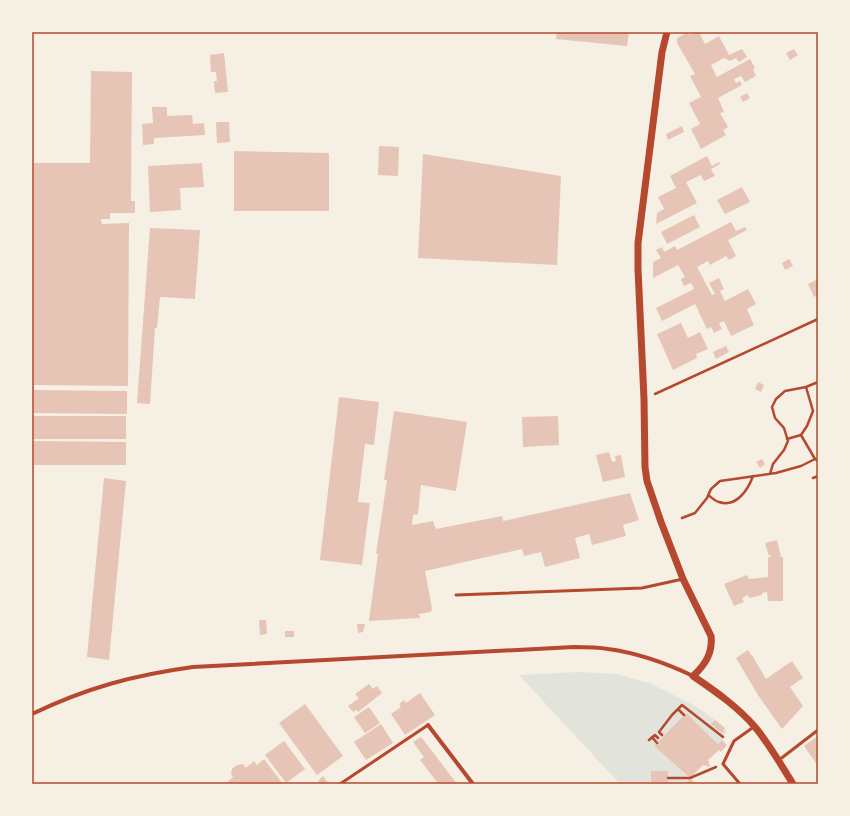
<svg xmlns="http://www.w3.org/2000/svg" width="850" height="816" font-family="Montserrat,sans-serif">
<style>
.green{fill:#e2e4dc}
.building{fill:#e6c5b7}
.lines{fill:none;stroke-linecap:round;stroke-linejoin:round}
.path{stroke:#b5482f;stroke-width:2.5}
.service{stroke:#b5482f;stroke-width:3}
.minor{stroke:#b5482f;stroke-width:4}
.tertiary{stroke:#b5482f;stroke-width:7}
.neatline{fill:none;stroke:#b5482f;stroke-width:1.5}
</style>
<rect width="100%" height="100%" fill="#f6efe4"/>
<path class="green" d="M579,672L616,674L649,683L697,707L715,720L727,731L722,740L718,744L686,713L654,746L688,777L683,784H668V771H651V784H620L519,675Z"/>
<path class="building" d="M557,32H629L627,46L556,39Z
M688,32L690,35L695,32H699L705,44L719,36L729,55L742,49L747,57L739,62L736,58L730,61L724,58L711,65L717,77L750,59L755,68L753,69L756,76L745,82L741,76L734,79L736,83L740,81L742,85L718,98L724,112L720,113L728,127L723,130L726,135L701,149L691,129L700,124L689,103L701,97L690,76L695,74L677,43V38Z
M794,49L798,55L790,60L786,53Z
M224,53L228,92L215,93L214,81H217L216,72H211L210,55Z
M91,71L132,72L131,201H135V213H110V219H101L102,224L129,223L128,386L32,385V163H90Z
M747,93L750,98L743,102L740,97Z
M152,107H167V116L192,115L193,124L204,123L205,135L154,138V144L143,145L142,124L153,123Z
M216,122H229L230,142L217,143Z
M682,126L684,132L668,140L666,134Z
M379,146L399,147L398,176L378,175Z
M234,151L329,153V211H234Z
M423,154L561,176L557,265L418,258Z
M707,156L712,166L719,162L720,164L711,169L715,176L704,181L701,175L686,182L697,203L656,224L657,213L664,209L658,197L676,188L670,176Z
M202,163L204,187L180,188L181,210L150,212L148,166Z
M742,187L750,202L725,214L717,200Z
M694,215L700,227L667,244L661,232Z
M731,222L736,231L745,227L747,230L728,240L736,256L729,260L726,256L710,265L708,261L697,267L712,295L715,294L709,283L719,278L724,289L720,291L725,301L748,289L756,304L747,309L754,325L731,336L724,321L719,323L722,329L714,333L711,327L707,329L695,304L662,321L656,308L694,289L691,283L684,286L681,279L685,277L678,265L653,278V262L661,258L656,250L662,247L664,252L675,246L677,250Z
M150,228L200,230L195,299L160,297L157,328H155L150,404L137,403Z
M789,259L793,266L785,270L782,263Z
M818,279V295L814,297L808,284Z
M681,323L688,338L700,332L708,349L696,354L697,358L673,370L657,334Z
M726,346L729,352L716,359L713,352Z
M758,382L764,385L761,392L755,389Z
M32,390L127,391V414L32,413Z
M339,397L379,402L374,445L365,444L358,502L370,503L362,565L320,560Z
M394,411L467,422L456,491L421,485L418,514L413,515L412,525L433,521L436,529L502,516L503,521L630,493L639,520L623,525L626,536L592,545L589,534L575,538L580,558L545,567L541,552L524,556L522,549L425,571L432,608L431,612L419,614L420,618L369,621L378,554H376L387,480H384Z
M32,416H126V439H32Z
M558,416L559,445L523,447L522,417Z
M32,441L126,442V465H32Z
M609,452L612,462L616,461L615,456L621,455L625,477L603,482L596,455Z
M762,459L765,464L760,468L756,462Z
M104,478L126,481L109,660L87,657Z
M777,540L781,557H783V601H768L767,592L762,593V595L749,598L748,595L742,598L744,602L734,606L724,584L747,575L749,579L768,577V557H771L770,555L769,556L765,543Z
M259,620H266L267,634L260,635Z
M357,624H365L363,632L358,633Z
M285,631H294V637H285Z
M748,650L751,655H752L766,679L792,661L803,678L790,687L803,706L782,729L758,695L736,658Z
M369,684L373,689L377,686L382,693L358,712L356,710L353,712L348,706L359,698L355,694Z
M420,693L435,715L405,735L391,714L401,707L399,704L404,700L406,703Z
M305,704L343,756L317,775L279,723Z
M369,707L380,723L365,733L354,717Z
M686,713L718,744L722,740L727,745L721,752L719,750L708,760L710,767L703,765L690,778L654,746Z
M715,720L725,728L722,733L711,724Z
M381,724L393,743L366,760L354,742Z
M818,736V766L804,746Z
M421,737L432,751L457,784H434L437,782L420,760L424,757L413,742Z
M284,741L305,769L286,783L265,755Z
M264,759L283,784H225L233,777L231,774L232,769L237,765L243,764L246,768L254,761L257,765Z
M651,771H668V784H651Z
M323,776L329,784H320L318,781Z
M690,778L696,784H684Z"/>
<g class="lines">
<path class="path" d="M655,394L818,319
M801,435L815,459
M787,439L801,435L807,426L813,411L806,387
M770,474L773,464L784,450L788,441L784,428L775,418L772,407L776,399L785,391L806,387L818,382
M813,478L818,476
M708,495C711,497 715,501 719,502C736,508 748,490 753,476
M682,518L695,513L707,498L711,489L720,481L776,473L801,466L815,459L818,461
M678,709L684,715
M662,735L659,732L672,715L682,705L723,737
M652,737L657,743
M649,740L655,735L658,738
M668,778H690L716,767"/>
<path class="service" d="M456,595L642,588L683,579
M779,760L818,730
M340,784L428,725
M740,784L723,764L734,741L755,726"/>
<path class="minor" d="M32,714C86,688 134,675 193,667L574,647C586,647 597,647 608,649C638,653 666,663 693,676
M428,725L473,784"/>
<path class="tertiary" d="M667,32L662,52L638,243V269L644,399L645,467L647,481L661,522L683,579L711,636C713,653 705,665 693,676C715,691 738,707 755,727C770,745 781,765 793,784"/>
</g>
<rect width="850" height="816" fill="none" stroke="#f6efe4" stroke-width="66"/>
<rect x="33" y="33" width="784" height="750" class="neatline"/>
</svg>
